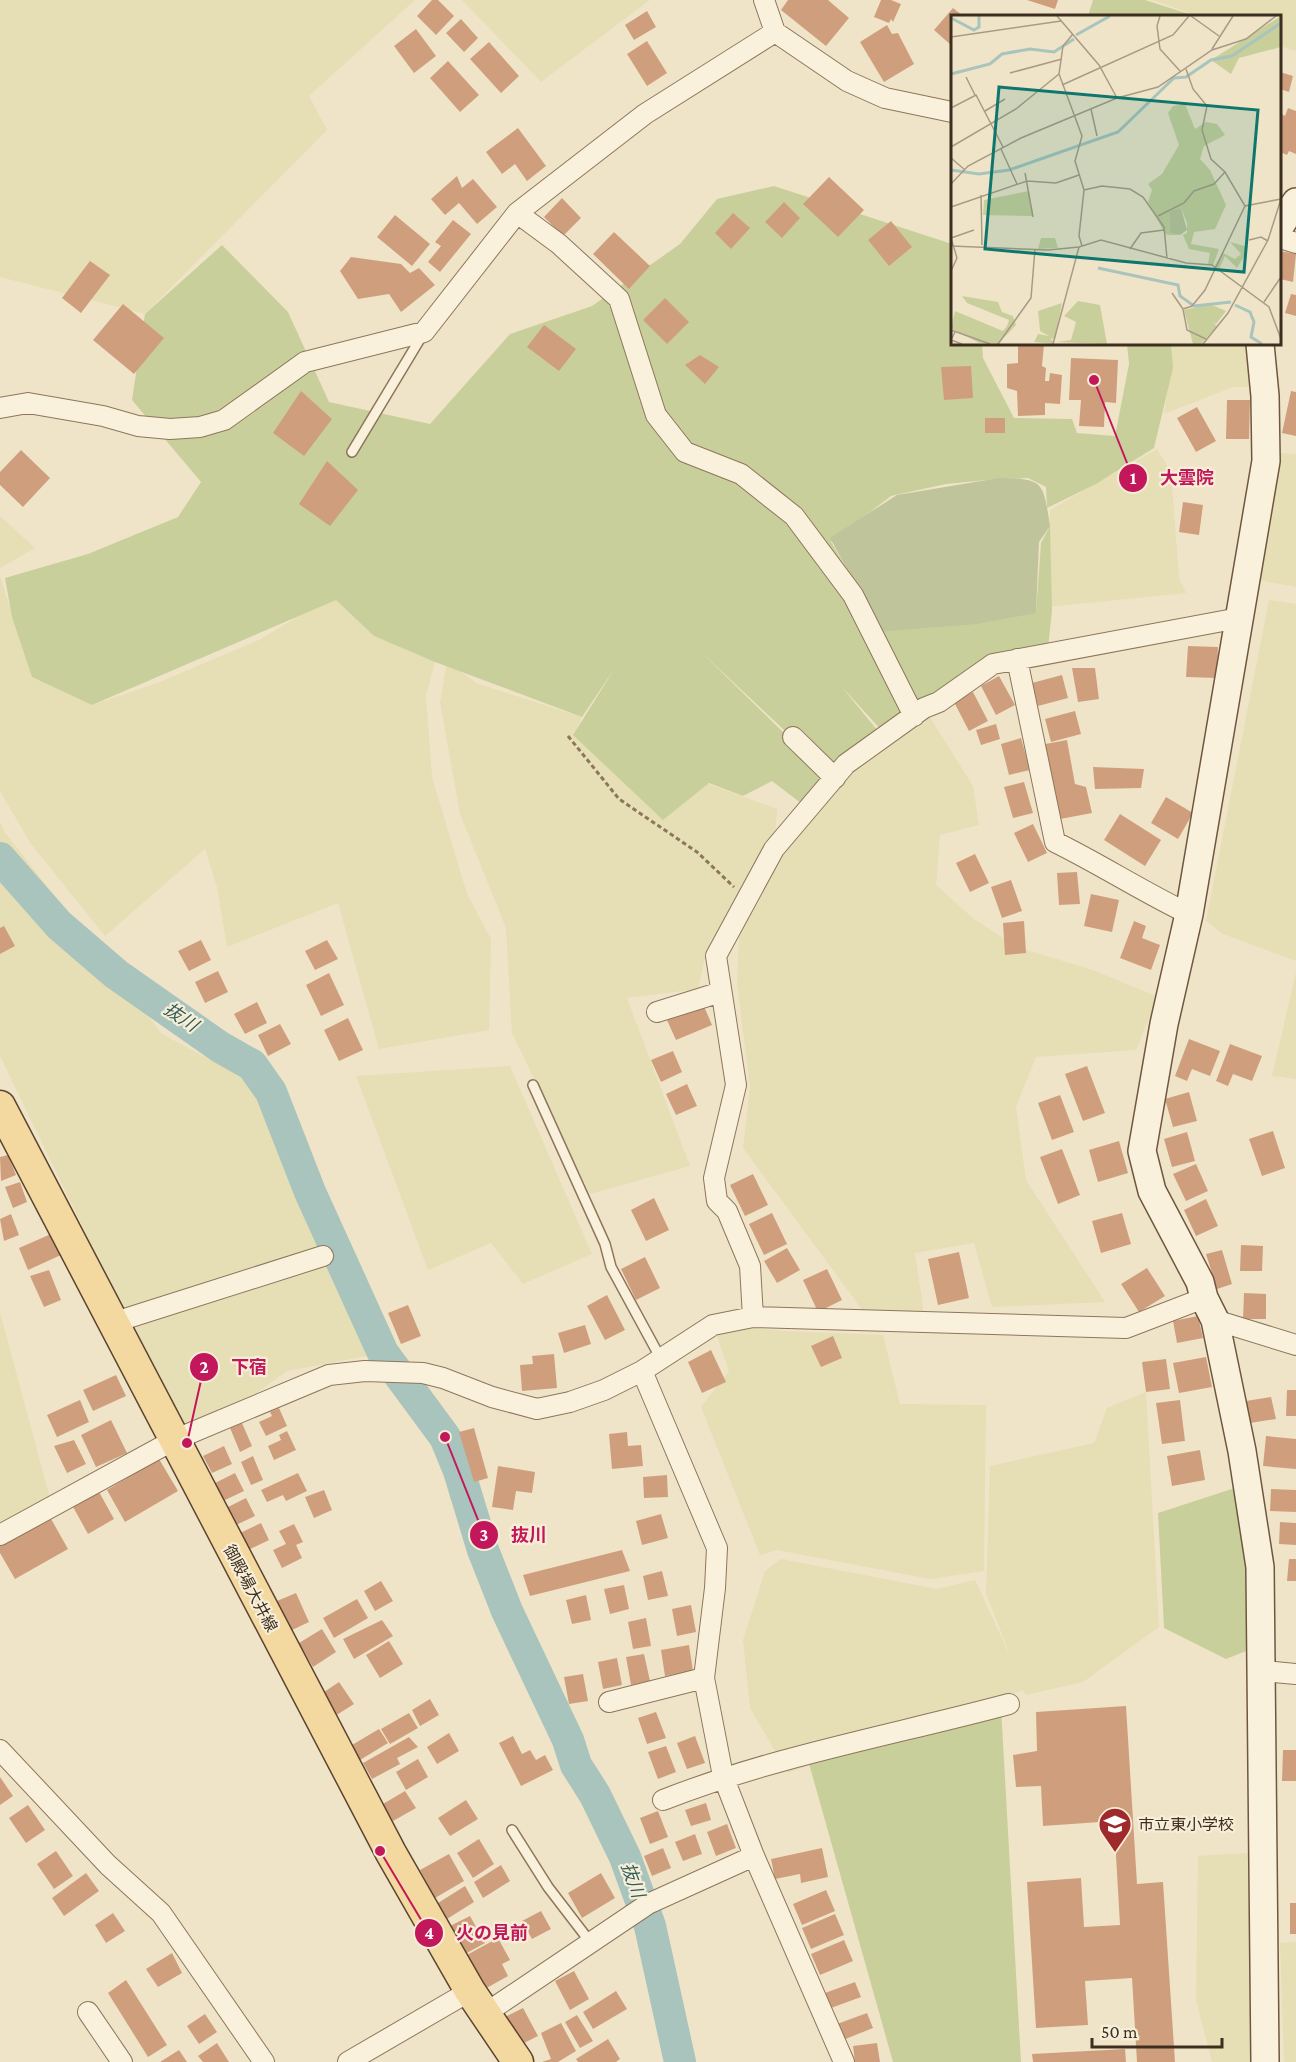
<svg xmlns="http://www.w3.org/2000/svg" width="1296" height="2062" font-family="'Crimson Pro','Noto Sans JP',serif">
<style>
.farmland{fill:#e6deb5}
.green{fill:#c9cf9b}
.cemetery{fill:#bfc49a}
.lines{fill:none;stroke-linecap:round;stroke-linejoin:round}
.river{stroke:#a9c4bc;stroke-width:32}
.building{fill:#cf9f7d}
.lane-casing{stroke:#8d765c;stroke-width:12}
.street-casing{stroke:#8d765c;stroke-width:22}
.secondary-casing{stroke:#6f573f;stroke-width:30}
.primary-casing{stroke:#5b4430;stroke-width:33}
.path{stroke:#8d765c;stroke-width:3;stroke-dasharray:4.5 3;stroke-linecap:butt}
.lane{stroke:#faf1dc;stroke-width:9}
.street{stroke:#faf1dc;stroke-width:20}
.secondary{stroke:#faf1dc;stroke-width:27}
.primary{stroke:#f3d9a0;stroke-width:30}
.labels{text-anchor:middle;stroke-width:4.5;stroke-linejoin:round;paint-order:stroke}
.street-label{font-size:16px;fill:#3d2e20;stroke:#f7eed8}
.poi-label{font-size:16px;fill:#3d2e20;stroke:#f7eed8;text-anchor:start}
.water-label{font-size:18px;font-style:italic;fill:#2f5d5a;stroke:#f7eed8}
.inset-river{fill:none;stroke:#a9c4bc;stroke-width:3}
.inset-road{fill:none;stroke:#a89b85;stroke-width:1.5}
.view{fill:#0f766e;fill-opacity:0.15;stroke:#0f766e;stroke-width:3}
.inset-edge{fill:none;stroke:#3d2e20;stroke-width:3}
.leader{fill:none;stroke:#c2185b;stroke-width:2}
.callout-dot{fill:#c2185b;stroke:#f7eed8;stroke-width:2}
.mark-label{font-size:18px;text-anchor:middle;font-weight:bold;fill:#fff}
.callout-label{font-size:18px;text-anchor:middle;font-weight:bold;fill:#c2185b;stroke:#f7eed8;stroke-width:4.5;stroke-linejoin:round;paint-order:stroke}
</style>
<rect width="100%" height="100%" fill="#f0e4c8"/>
<path class="farmland" d="M0,0H415L309,96L327,130L145,314L0,277Z
M462,0H650L541,82Z
M1152,0H1296V51L1280,46V16H1198Z
M1171,344H1257L1260,387H1233L1164,414L1172,361Z
M1157,449L1171,472L1179,578L1186,593L1047,607L1050,510Z
M1279,453L1296,454V587L1253,579Z
M0,516L35,548L0,568Z
M0,576L32,677L92,705L157,683L259,640L332,596L374,636L435,662L426,696L432,777L467,894L491,939L489,1030L379,1049L338,903L227,947L217,887L205,849L105,936L31,844L0,791Z
M1269,600L1296,604V961L1223,934L1206,921Z
M447,661L476,683L582,717L574,735L777,809L774,849L707,949L698,989L627,998L690,1166L590,1194L512,1033L506,928L460,814L440,702Z
M924,708L973,786L979,825L940,835L936,885L974,919L1017,947L1093,970L1158,997L1136,1050L1036,1057L1016,1107L1026,1180L1105,1302L992,1307L974,1243L915,1253L924,1314L866,1315L743,1148L750,1086L737,985L740,912L821,796Z
M0,822L4,831L162,1034L271,1092L383,1353L287,1371L187,1443L0,1056Z
M1296,972V1079L1272,1076Z
M510,1066L592,1254L523,1284L491,1243L428,1270L356,1076Z
M0,1312L52,1506L0,1535Z
M713,1325L785,1331L883,1335L900,1404L986,1405L984,1571L930,1579L777,1550L760,1555L701,1407L729,1371Z
M1146,1392L1159,1627L1083,1682L1026,1695L1023,1690L788,1773L750,1708L743,1640L765,1571L781,1559L937,1589L975,1580L1011,1658L986,1593L990,1466L1094,1443L1107,1408Z
M1264,1852L1266,2062H1212L1196,2000L1198,1856Z
M1296,1942V2062H1284L1280,1943Z"/>
<path class="green" d="M1093,0H1145L1195,16H1088Z
M774,186L952,244V344H982L983,358L1014,418L1072,419L1077,433L1115,436L1129,364L1127,344H1171L1173,368L1154,448L1096,484L1047,508L1046,487L1028,478L997,479L946,484L891,496L831,542L855,582L1036,613L1041,543L1050,526L1052,610L1048,649L1018,660L883,732L842,687L882,736L835,778L700,651L831,779L806,807L772,781L743,796L709,783L663,820L573,735L615,668L582,717L435,662L374,636L336,600L92,705L32,677L12,617L5,578L88,554L178,517L201,482L132,400L145,314L222,245L288,312L329,402L430,424L510,334L592,306L680,244L717,199Z
M1238,1487L1254,1648L1226,1659L1164,1628L1158,1513Z
M1001,1707L1021,2062H893L806,1753Z"/>
<path class="cemetery" d="M999,478C1046,478 1043,484 1050,526L1039,542L1036,613L977,624L875,632L853,580L830,538L897,495Z"/>
<g class="lines">
<path class="river" d="M0,858L59,925L116,974L220,1047L252,1065L271,1092L310,1192L383,1353L445,1437L459,1471L483,1550L507,1611L568,1740L576,1765L595,1795L625,1857L650,1926L680,2062"/>
</g>
<path class="building" d="M432,0H438L454,16L436,35L417,16Z
M788,0H828L849,18L826,46L781,10Z
M881,0H891L901,4L893,22L891,19L889,23L874,17Z
M1027,0H1058L1055,9Z
M953,8L963,16H952V46L934,30Z
M647,11L656,27L634,40L625,25Z
M461,19L478,38L464,52L446,33Z
M887,25L892,34L898,33L914,64L884,82L860,42Z
M416,29L436,56L414,73L394,46Z
M647,41L667,73L647,86L627,54Z
M489,42L519,76L501,93L470,59Z
M448,61L479,95L460,112L430,78Z
M1280,72L1293,76L1289,92L1280,89Z
M1288,108L1296,111V154L1289,151L1287,155L1280,152V113L1285,116Z
M518,128L546,166L527,181L515,164L502,174L486,152Z
M457,176L462,188L473,179L497,207L477,224L459,203L445,215L431,199Z
M829,177L864,210L838,237L803,204Z
M562,198L581,218L563,236L544,217Z
M784,202L800,218L782,238L765,222Z
M733,213L750,228L731,249L715,233Z
M395,215L430,244L412,266L377,237Z
M453,220L471,234L440,272L428,262L441,246L435,242Z
M891,221L912,247L889,266L868,240Z
M614,232L650,266L629,289L593,254Z
M1280,251L1296,254L1293,282L1280,279Z
M351,257L401,264L410,273L419,268L435,285L401,312L389,294L358,299L340,271Z
M90,261L110,275L81,313L62,298Z
M1291,294L1296,295V316L1285,313Z
M665,298L689,322L667,344L643,320Z
M123,304L164,338L134,374L93,340Z
M544,325L576,349L559,371L527,347Z
M1018,344H1044L1042,366L1046,368L1045,381H1049L1050,373L1062,375L1060,404L1045,403V415L1018,416L1017,391L1007,388V364L1018,363Z
M700,355L719,367L705,384L685,365Z
M1071,358L1118,360L1116,403L1105,402L1104,427L1079,426L1081,400H1069Z
M971,366L973,398L944,400L941,367Z
M301,391L332,419L304,456L273,433Z
M1291,391L1296,392V436L1282,433Z
M1227,400H1250L1249,439H1226Z
M1197,407L1216,441L1196,452L1177,418Z
M985,418H1005V433H985Z
M21,450L50,478L23,507L0,485V472Z
M327,461L358,490L330,526L299,504Z
M1183,502L1203,505L1199,535L1179,532Z
M1188,646L1218,647L1217,678L1186,677Z
M1072,668H1095L1099,699L1078,702Z
M1062,675L1068,698L1038,706L1032,683Z
M999,676L1015,705L996,715L981,686Z
M973,692L988,721L969,731L954,702Z
M1075,711L1081,734L1051,742L1045,719Z
M996,724L1000,739L981,745L976,730Z
M1021,738L1030,770L1009,775L1001,744Z
M1067,740L1075,784L1086,787L1092,813L1055,820L1040,745Z
M1093,767L1144,769L1141,788L1095,789Z
M1024,782L1033,813L1013,818L1004,787Z
M1166,797L1193,813L1178,839L1151,823Z
M1120,814L1161,840L1145,866L1104,840Z
M1033,824L1047,853L1028,862L1014,833Z
M975,854L989,883L970,892L956,863Z
M1077,872L1080,904L1059,905L1057,873Z
M1011,880L1022,911L1002,918L991,887Z
M1091,894L1119,900L1112,932L1084,926Z
M1024,921L1026,953L1005,955L1003,923Z
M1134,921L1146,926L1142,938L1160,945L1151,970L1120,958Z
M4,926L15,946L0,954V928Z
M201,940L211,960L189,971L178,951Z
M327,940L338,959L315,970L305,951Z
M218,971L228,992L205,1003L195,982Z
M329,973L344,1005L321,1016L306,985Z
M257,1002L267,1023L245,1034L234,1014Z
M703,1004L712,1025L676,1040L667,1020Z
M348,1018L363,1050L339,1061L324,1030Z
M280,1024L291,1044L268,1056L258,1035Z
M1189,1039L1220,1051L1210,1076L1192,1069L1187,1081L1175,1076Z
M1230,1044L1262,1056L1252,1081L1233,1074L1228,1086L1216,1081Z
M673,1051L682,1072L661,1082L651,1060Z
M1087,1066L1105,1113L1083,1121L1065,1074Z
M687,1084L697,1106L676,1115L666,1094Z
M1189,1092L1197,1121L1173,1127L1165,1099Z
M1060,1095L1074,1132L1052,1140L1038,1103Z
M1273,1131L1285,1168L1262,1176L1249,1139Z
M1187,1132L1195,1161L1172,1167L1164,1139Z
M1119,1141L1128,1173L1098,1182L1089,1150Z
M1062,1149L1080,1195L1058,1204L1040,1157Z
M8,1155L16,1175L1,1181L0,1157Z
M1196,1164L1208,1191L1186,1201L1173,1174Z
M753,1174L768,1205L745,1216L730,1185Z
M20,1182L27,1202L13,1208L5,1187Z
M654,1198L669,1230L646,1241L631,1210Z
M1206,1199L1218,1226L1196,1236L1184,1210Z
M772,1213L787,1244L764,1255L749,1224Z
M1122,1213L1131,1244L1101,1253L1092,1221Z
M11,1214L19,1235L4,1241L0,1219Z
M51,1234L61,1255L28,1270L19,1248Z
M1241,1245L1263,1246L1262,1271H1240Z
M787,1248L800,1270L777,1283L764,1261Z
M1222,1250L1232,1284L1217,1289L1206,1254Z
M959,1252L969,1298L938,1305L928,1259Z
M645,1257L660,1288L636,1300L621,1269Z
M1147,1268L1165,1296L1139,1312L1121,1284Z
M827,1269L842,1300L818,1312L803,1280Z
M49,1270L61,1300L44,1307L30,1276Z
M1244,1293L1266,1294V1319H1243Z
M607,1295L625,1330L605,1340L587,1306Z
M408,1305L421,1336L401,1344L388,1313Z
M1198,1316L1203,1338L1177,1343L1173,1321Z
M585,1325L591,1344L564,1353L558,1333Z
M833,1336L842,1358L821,1367L811,1346Z
M711,1350L726,1382L702,1393L688,1362Z
M554,1354L557,1388L522,1391L520,1365L533,1364L532,1356Z
M1206,1357L1212,1387L1179,1393L1173,1363Z
M1166,1359L1170,1389L1146,1392L1142,1362Z
M116,1375L126,1396L93,1411L83,1390Z
M1287,1390H1296V1416H1286Z
M1271,1397L1276,1419L1250,1423L1246,1401Z
M80,1400L89,1422L57,1437L47,1415Z
M1180,1400L1185,1441L1162,1444L1156,1403Z
M279,1408L287,1426L266,1436L259,1422L272,1416L270,1412Z
M111,1420L127,1453L96,1467L81,1435Z
M242,1423L252,1446L240,1452L230,1428Z
M474,1428L488,1478L474,1482L459,1432Z
M287,1431L296,1450L274,1460L268,1446L281,1440L279,1435Z
M627,1432L628,1446L641,1445L643,1466L612,1469L609,1434Z
M1266,1436L1296,1439V1469L1263,1466Z
M74,1440L86,1464L67,1473L54,1446Z
M224,1446L232,1464L212,1473L203,1456Z
M1200,1450L1205,1480L1172,1486L1167,1456Z
M253,1456L263,1480L251,1485L241,1462Z
M159,1459L178,1491L125,1522L107,1490Z
M498,1466L535,1472L532,1493L516,1491L513,1510L492,1507Z
M235,1473L244,1491L223,1501L215,1483Z
M298,1473L307,1491L286,1501L283,1495L267,1502L261,1490Z
M667,1475L668,1497L644,1498L643,1477Z
M1271,1489L1296,1490V1512L1270,1511Z
M98,1490L114,1519L88,1534L72,1505Z
M324,1490L332,1510L314,1518L305,1497Z
M246,1498L255,1516L234,1526L226,1508Z
M661,1514L668,1538L642,1545L636,1521Z
M50,1517L68,1549L15,1579L0,1553V1545Z
M1280,1522L1296,1523V1545L1279,1544Z
M261,1523L269,1540L248,1550L240,1533Z
M294,1524L303,1542L296,1545L302,1558L282,1568L273,1550L286,1544L279,1531Z
M622,1550L630,1571L530,1596L523,1575Z
M1289,1559H1296V1581H1287Z
M662,1571L668,1596L648,1600L643,1576Z
M381,1581L393,1601L375,1611L364,1591Z
M624,1585L629,1609L610,1614L604,1589Z
M296,1593L309,1622L290,1631L277,1601Z
M586,1595L591,1620L572,1624L566,1600Z
M357,1599L368,1618L334,1638L323,1618Z
M691,1605L696,1632L677,1636L672,1609Z
M646,1618L651,1646L633,1649L628,1622Z
M382,1620L393,1636L354,1659L343,1639Z
M322,1629L336,1652L313,1667L299,1643Z
M389,1641L403,1664L380,1678L366,1655Z
M689,1645L693,1671L665,1676L661,1650Z
M644,1654L650,1681L631,1685L626,1657Z
M617,1658L622,1685L603,1689L598,1662Z
M583,1674L588,1701L569,1704L564,1677Z
M339,1682L354,1704L335,1716L321,1694Z
M430,1699L439,1715L420,1726L412,1710Z
M1126,1706L1137,1884L1163,1882L1175,2062H1137L1132,1978L1085,1981L1088,2025L1036,2028L1027,1882L1081,1878L1084,1927L1120,1925L1114,1821L1043,1826L1041,1786L1016,1787L1013,1755L1037,1751L1036,1712Z
M656,1712L666,1738L647,1744L638,1718Z
M409,1713L418,1728L390,1744L381,1729Z
M379,1729L388,1743L360,1760L352,1745Z
M449,1733L459,1751L437,1764L427,1747Z
M513,1736L522,1754L530,1750L536,1760L545,1755L553,1770L521,1786L499,1743Z
M695,1736L705,1763L687,1769L677,1743Z
M409,1737L418,1747L397,1758L400,1764L372,1779L363,1763Z
M666,1746L676,1772L658,1779L648,1752Z
M1283,1750H1296V1781H1282Z
M418,1759L428,1777L406,1790L396,1772Z
M0,1777L13,1796L0,1805Z
M405,1791L416,1808L393,1821L383,1804Z
M466,1800L478,1819L450,1836L438,1818Z
M706,1803L711,1820L691,1826L685,1810Z
M28,1805L45,1830L26,1843L9,1818Z
M658,1811L668,1837L650,1844L640,1818Z
M727,1824L736,1848L716,1856L707,1832Z
M695,1834L702,1854L683,1861L675,1842Z
M479,1839L494,1864L473,1878L457,1853Z
M663,1848L671,1868L652,1876L644,1856Z
M822,1848L828,1877L801,1883L800,1874L775,1879L771,1859Z
M56,1851L73,1876L54,1889L37,1864Z
M449,1854L464,1881L435,1898L420,1870Z
M501,1865L510,1881L483,1898L474,1882Z
M86,1873L99,1891L64,1916L52,1898Z
M601,1873L615,1898L582,1918L568,1893Z
M465,1886L474,1902L447,1919L438,1903Z
M826,1890L835,1911L802,1925L793,1904Z
M1290,1903H1296V1934H1290Z
M541,1911L551,1929L532,1939L522,1921Z
M113,1913L125,1931L106,1943L95,1925Z
M835,1914L844,1935L811,1949L802,1928Z
M470,1916L485,1943L465,1954L450,1926Z
M498,1938L510,1960L502,1964L508,1976L483,1990L465,1956Z
M844,1940L853,1961L820,1975L811,1954Z
M172,1953L182,1973L158,1987L146,1969Z
M574,1971L589,1999L570,2010L555,1981Z
M126,1980L167,2045L148,2057L108,1993Z
M855,1982L861,1997L831,2008L825,1993Z
M616,1991L627,2009L593,2029L583,2012Z
M523,2008L538,2036L518,2046L503,2018Z
M867,2013L873,2028L843,2040L837,2024Z
M205,2014L217,2032L199,2044L187,2026Z
M577,2015L593,2041L580,2048L565,2022Z
M561,2023L576,2051L558,2062H542L551,2059L541,2033Z
M608,2039L620,2059L616,2062H578L576,2059Z
M217,2043L229,2062H203L198,2056Z
M877,2043L880,2062H855L853,2046Z
M1125,2049L1126,2062H1033L1032,2054Z
M179,2050L187,2062H160Z"/>
<g class="lines">
<defs>
<path id="lane" d="M352,452L423,334
M533,1085L605,1244L611,1267L661,1359
M512,1830L548,1887L591,1943"/>
<path id="street" d="M764,0L775,32L847,81L885,98L952,112
M517,213L559,244L619,299L656,415L685,452L741,474L794,516L853,595L914,716
M1280,238L1296,243
M0,408L28,403L103,416L138,426L170,429L200,427L224,420L305,362L424,332L517,213L645,114L775,32
M1017,659L1055,842C1100,864 1143,892 1189,914
M793,737L835,778
M657,1012L721,992
M753,1317L750,1266L727,1211L717,1201L714,1178L736,1085L716,956L774,849L846,764L924,708L939,702L993,664L1239,618
M1215,1320L1296,1345
M112,1323L323,1256
M642,1371L717,1548L715,1588L704,1678L723,1776L754,1856L844,2062
M0,1535L174,1440L329,1375L365,1371L423,1373L443,1378L492,1397L537,1409L570,1402L604,1390L642,1371L713,1325L753,1317L1126,1328L1204,1298
M1263,1671L1296,1674
M609,1702L704,1678
M0,1750L108,1865L161,1913L264,2062
M663,1800C775,1756 893,1735 1009,1704
M88,2012L122,2062
M486,2013L648,1904L754,1856
M348,2062L470,1991"/>
<path id="secondary" d="M1280,226L1296,202
M1260,344L1265,396L1266,461L1189,914L1164,1024L1142,1151L1152,1191L1200,1282L1204,1298L1215,1320L1242,1451L1260,1567L1265,2062"/>
<path id="primary" d="M0,1106L391,1853L470,1991L518,2062"/>
</defs>
<use href="#lane" class="lane-casing"/>
<use href="#street" class="street-casing"/>
<use href="#secondary" class="secondary-casing"/>
<use href="#primary" class="primary-casing"/>
<path class="path" d="M568,736L619,799L697,852L734,887"/>
<use href="#lane" class="lane"/>
<use href="#street" class="street"/>
<use href="#secondary" class="secondary"/>
<use href="#primary" class="primary"/>
</g>
<defs>
<symbol id="school-pin" viewBox="-11 -11 22 30"><path d="M0 17L-7.5 6A9.5 9.5 0 1 1 7.5 6Z" fill="#9e2a2b" stroke="#f7eed8"/><path d="M0-5L7-2L0 1L-7-2ZM-4 1L0 2.5L4 1V4Q0 6-4 4Z" fill="#fff"/></symbol>
</defs>
<g fill-rule="evenodd">
<use href="#school-pin" x="1096" y="1805" width="38" height="52"/>
</g>
<g class="labels">
<g class="street-label">
<text transform="translate(251 1588) rotate(62)" y="6">御殿場大井線</text>
</g>
<g class="poi-label">
<text x="1138" y="1830">市立東小学校</text>
</g>
<g class="water-label">
<text transform="translate(181 1017) rotate(34)" y="6">抜川</text>
<text transform="translate(633 1880) rotate(70)" y="6">抜川</text>
</g>
</g>
<g transform="translate(951 15)">
<rect width="330" height="330" fill="#f0e4c8"/>
<path d="M330,1V32L288,43L280,59L260,45ZM234,89L244,114L255,107L266,109L274,120L253,131L249,144L259,155L275,190L264,214L243,217L240,229L268,234L262,250L257,249L259,238L238,234L232,220L236,218V208L230,193L218,198L219,218L229,220H219L214,219L197,187L201,175L197,169L211,159L228,130L217,98L222,91ZM78,176L82,201L32,200L33,185ZM90,223H104L107,233L87,234ZM279,227L297,232L292,243L286,253L274,241L268,254L264,250L272,238L284,244L290,239ZM11,281L47,287L51,297L62,301L65,310L47,329L28,328L0,313L4,296L52,316L56,311L58,305L16,288ZM127,286L149,290L156,329L105,327L120,325L125,307L113,301ZM111,288L104,324L100,323L103,329L83,327L87,319L98,321L89,316L87,296ZM259,289L275,296L265,309L261,307L266,311L250,329H242L233,295Z" fill="#c9cf9b"/>
<path d="M230,193L236,215L229,220L219,218L218,197Z" fill="#bfc49a"/>
<path class="inset-river" d="M0,3L23,15L28,12V1M125,20L159,1M0,59L39,49L51,39L79,34L103,37L123,24M0,155L28,159L58,155L167,117L223,63L235,62L260,45L281,41L330,8M147,253L227,270L229,281L243,291L280,287M284,290L299,297L303,307L300,322L311,329"/>
<path class="inset-road" d="M106,1L148,50L166,83M209,1L206,11L209,34L229,56M240,1L268,21M122,19L112,31L108,59L131,121L124,146L133,175L128,221L131,231M0,22L110,6M261,34L282,1M235,54L242,74L256,91L251,115L260,144L274,157L294,191M59,58L111,44M15,62L24,80M111,70L222,20L238,1M0,93L25,80L52,132M140,94L146,121M34,96L54,84M0,132L65,94L108,59M50,134L66,169M0,143L14,155M74,158L82,202M0,169L17,151L70,123L166,83L207,72L261,35L295,24L325,1M133,175L151,171L179,174L192,182L213,212L216,243M30,180L31,230M0,192L76,166L105,168L128,160M207,201L233,188L243,176L263,169L274,157M0,223L6,243L0,256M0,223L23,215M298,225L310,222L317,226M0,231L97,235L128,232L150,225L235,248L261,250L318,292L330,324M179,234L190,218L213,215M221,278L232,294L241,291L254,275L294,191L330,184M313,287L330,262M232,294L236,315L255,324M0,315L39,329M4,317L0,325L11,329M47,329L80,283L84,234M102,329L128,232M252,329L277,298L317,225L330,184"/>
<path class="view" d="M48,72L307,95L293,257L34,234Z"/>
<rect width="330" height="330" class="inset-edge"/>
</g>
<path class="leader" d="M1094 380L1133 478M187 1443L204 1367M445 1437L484 1535M380 1851L429 1933"/>
<g class="callout-dot">
<circle cx="1094" cy="380" r="6"/>
<circle cx="187" cy="1443" r="6"/>
<circle cx="445" cy="1437" r="6"/>
<circle cx="380" cy="1851" r="6"/>
<circle cx="1133" cy="478" r="15"/>
<circle cx="204" cy="1367" r="15"/>
<circle cx="484" cy="1535" r="15"/>
<circle cx="429" cy="1933" r="15"/>
</g>
<g class="mark-label">
<text x="1133" y="484">1</text>
<text x="204" y="1373">2</text>
<text x="484" y="1541">3</text>
<text x="429" y="1939">4</text>
</g>
<g class="callout-label">
<text x="1187" y="484">大雲院</text>
<text x="249" y="1373">下宿</text>
<text x="529" y="1541">抜川</text>
<text x="492" y="1939">火の見前</text>
</g>
<path d="M1092 2038v9h130v-9" fill="none" stroke="#3d2e20" stroke-width="3"/>
<text x="1101" y="2038" font-size="18" fill="#3d2e20" stroke="#f7eed8" stroke-width="4.5" paint-order="stroke">50 m</text>
</svg>
